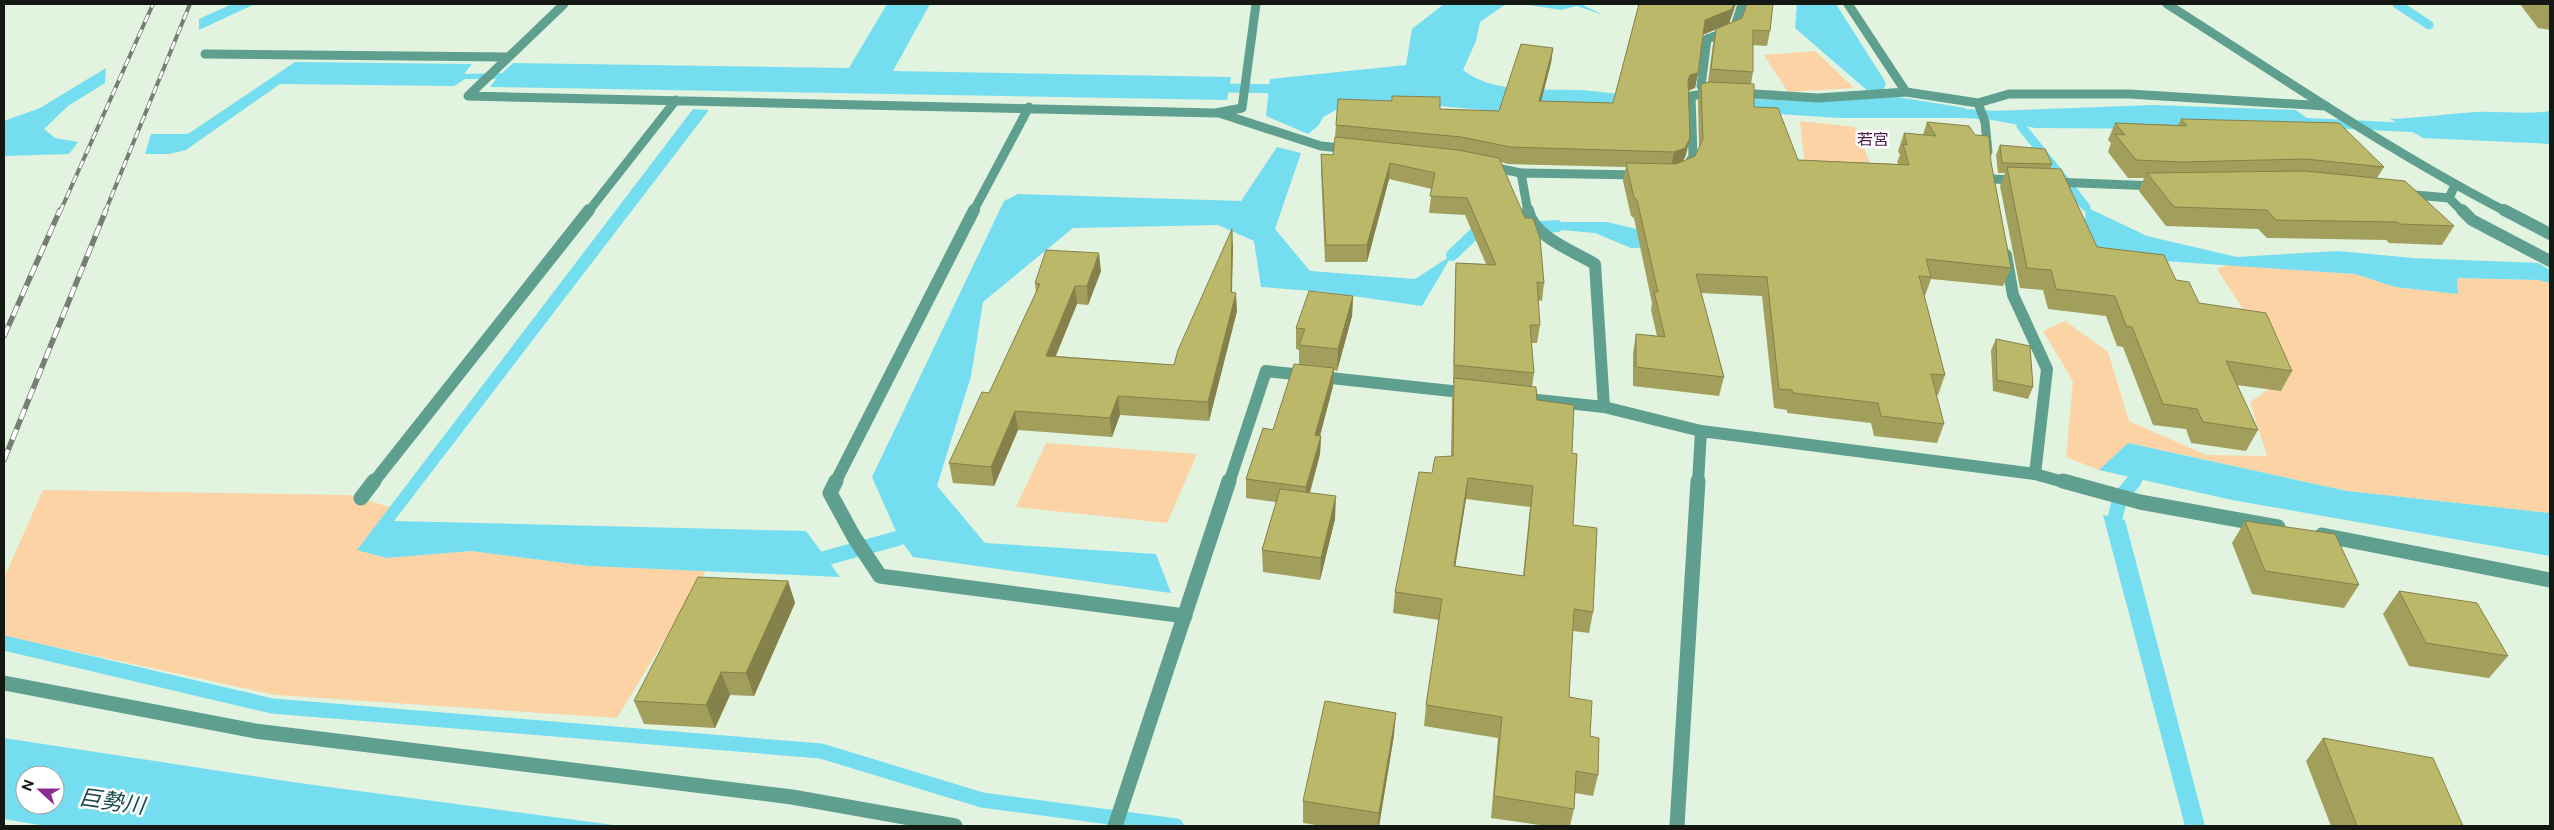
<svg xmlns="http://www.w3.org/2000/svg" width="2554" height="830" font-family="'Public Sans','Noto Sans JP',sans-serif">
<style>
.green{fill:#fbd3a4}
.water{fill:#75ddf0;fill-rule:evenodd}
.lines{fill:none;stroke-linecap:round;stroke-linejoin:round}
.stream-far2{stroke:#75ddf0;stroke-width:9}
.stream-far1{stroke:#75ddf0;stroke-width:12}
.stream{stroke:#75ddf0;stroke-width:15}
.minor-far2{stroke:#5e9f8f;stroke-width:9}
.minor-far1{stroke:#5e9f8f;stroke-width:12}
.minor{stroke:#5e9f8f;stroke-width:15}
.tertiary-far1{stroke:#5e9f8f;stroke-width:9}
.tertiary{stroke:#5e9f8f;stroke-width:12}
.rail-far1-casing{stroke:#757f73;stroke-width:4}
.rail-casing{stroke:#757f73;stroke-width:5.5}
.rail-far1{stroke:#fff;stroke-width:2.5;stroke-dasharray:8;stroke-linecap:butt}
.rail{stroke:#fff;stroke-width:4;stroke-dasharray:11;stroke-linecap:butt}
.wall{fill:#a29e5b;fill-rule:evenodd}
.shaded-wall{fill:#84814a}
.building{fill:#bcb86a;stroke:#84814a;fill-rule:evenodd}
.labels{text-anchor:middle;stroke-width:5;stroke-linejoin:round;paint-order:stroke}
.far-neighbourhood-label{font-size:16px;fill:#4c1d4e;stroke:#fff}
.near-water-label{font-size:22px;font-style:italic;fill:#16464e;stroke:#fff}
</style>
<rect width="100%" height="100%" fill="#e2f3df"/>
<path class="green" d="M1815,51L1854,88L1788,92L1764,55Z
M1800,121L1855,127L1873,170L1805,166Z
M2230,264L2355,274L2395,287L2458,294L2456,278L2538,280L2550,283V513L2347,491L2129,443L2099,470L2066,457L2073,381L2043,331L2065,321L2108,352L2129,421L2206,455L2267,456L2250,402L2287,377L2217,269Z
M1046,443L1197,454L1167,523L1016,507Z
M43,490L349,495L390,507L357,550L386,558L471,551L589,566L706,571L617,718L276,695L4,636V578Z"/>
<path class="water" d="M232,4H255L199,30V19Z
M887,4H930L893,71L1231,77L1227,100L490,87L496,79H465L454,86L280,84L186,150L169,154H145L151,134H188L295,62L472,64L464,74L502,73L513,63L849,68Z
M1444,4H1506L1480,22L1476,41L1463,70C1495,95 1543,88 1581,90C1614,93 1648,98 1680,103L1524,114L1430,105L1338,109L1323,117L1319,125L1308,134L1266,116L1270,79L1406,65L1412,29Z
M1522,4H1581L1603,15L1577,6L1561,10Z
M1797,4H1836L1886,83L1883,91L1869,92L1795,28Z
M106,68L105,83L68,106L44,129L55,138L78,142L69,154L4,156V121L40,108Z
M1898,97L1965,108L1972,118H1840L1718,110L1725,98L1803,101Z
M2153,105L2296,110L2330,135L2181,129L2035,128L1992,120V111Z
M693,109L709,110L394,521L806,531L840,577L589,566L471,551L386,558L357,550Z
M2550,111V144L2423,138L2390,119C2419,118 2447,114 2476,112C2501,111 2526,115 2550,111Z
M1277,147L1301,153L1275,229L1310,271L1415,279L1452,255L1422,306L1325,292L1261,287L1254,241L1218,225L1073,228L983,302L971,376L937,486L985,543L1156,554L1171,593L913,557L899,538L872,477L1004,201L1018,194L1241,201Z
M2086,207L2147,236L2237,257L2338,251L2413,258L2538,263L2550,270V283L2538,280L2457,278L2458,294L2395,287L2355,274L2061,254L2083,239Z
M1553,222H1607L1654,233L1781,246L1631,248L1595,233L1562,230Z
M2128,443L2347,491L2550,513V556L2232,500L2099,470Z
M2103,515L2125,520L2205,826H2185Z
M4,738L299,783L621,826H45L4,819ZM25,775H55V805H25Z"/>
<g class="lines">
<path class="stream-far2" d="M2397,4L2429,25
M1229,88L1286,89
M1953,113L2008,116
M2298,122L2421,128
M2021,126L2086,207"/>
<path class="stream-far1" d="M1528,228L1557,226
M1452,255L1475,233L1488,231
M2133,483L2137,478"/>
<path class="stream" d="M2115,518L2120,498L2134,481
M826,558L899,538
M4,643L272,706L821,751L982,800L1176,826"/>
<path class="minor-far2" d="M564,4L468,96L1216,113L1242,108L1256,4
M205,54L508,57
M1705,92L1701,86L1707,39L1734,29L1742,4
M1906,92L1978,103L2009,94H2129L2326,106
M1738,93L1818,98L1906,92L1848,4
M1978,103L1985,122L1988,152
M1219,113L1321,146L1351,149
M1487,166L1521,173
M1684,171L1693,156L1691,96L1715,92
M1991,179L2019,180
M2052,182L2157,186
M2404,194L2449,198L2455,185
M2449,198L2463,212
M588,212L676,100
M973,212L1029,107
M1528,212L1521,173L1640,175"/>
<path class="minor-far1" d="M1528,210C1533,237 1574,251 1595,264L1604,407
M2462,210L2472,220L2550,261
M2006,255L2013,295L2047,369L2035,474
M1519,398L1604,407L1701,431
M373,483L589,210
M835,483L974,210
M1229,483L1266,371L1470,393
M1698,483L1701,431L2035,474L2067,483"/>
<path class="minor" d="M836,481L830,493L854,537L880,576L1185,616
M2063,481L2140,502L2278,527
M361,498L374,481
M2322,535L2550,580
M4,683L255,731L792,797L955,826
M1115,826L1229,481
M1677,826L1698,481"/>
<path class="tertiary-far1" d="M2167,4C2279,75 2389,151 2507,212"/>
<path class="tertiary" d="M2504,210L2550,234"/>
<defs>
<path id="rail-far1" d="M60,212L153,4
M105,212L190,4"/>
<path id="rail" d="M4,336L60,210
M4,460L106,210"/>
</defs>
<use href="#rail-far1" class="rail-far1-casing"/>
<use href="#rail" class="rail-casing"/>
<use href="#rail-far1" class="rail-far1"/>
<use href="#rail" class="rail"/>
</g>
<path class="wall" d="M1639,4L1729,24L1770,31L1767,46L1753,45V72L1751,84L1754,107L1798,160L1898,164L1897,162L1900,155L1898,151L1904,133L1923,135L1927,122L1991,162L2011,268L2003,286L1931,279L1925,296L1924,295L1945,375L1938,395L1936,394L1944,424L1937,443L1874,436L1871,423L1787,413V410L1774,408L1762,296L1701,293L1724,377L1719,396L1633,386V353L1636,334L1657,336L1651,310L1652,303L1634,218L1631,216L1623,181L1626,167L1508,164L1501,162L1544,283L1542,301L1538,300L1540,325L1537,343H1531L1534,373L1532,387L1537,400L1572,453L1573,525L1593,612L1589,633L1573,631L1569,697L1590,736L1598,775L1593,796L1575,793L1574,809L1570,826H1546L1491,818L1498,738L1424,726L1426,705L1439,620L1393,613L1395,592L1432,473L1451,456L1452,399L1454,383H1453L1455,280L1456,263L1486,264L1465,215L1429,213L1432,189L1389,179L1367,262H1325L1321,171V154L1333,155L1335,138L1336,125L1440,109L1499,111L1553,48L1551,63L1541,101L1613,103ZM1716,29L1713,44L1708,82L1701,84L1698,101L1699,147L1695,156L1683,161L1686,155L1688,91L1695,88L1698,73L1703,35ZM1466,499L1530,507L1523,576L1455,566Z
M2520,4H2550V30L2538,28Z
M2181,119L2384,167L2377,178L2454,226L2442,245L2389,243L2386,240L2267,238L2258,229L2166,226L2139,191L2144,178H2128L2108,152L2111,143L2108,140L2115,123L2178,125Z
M2000,145L2052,164L2050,169L2097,247L2176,280L2199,303L2292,371L2281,391L2237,385L2258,430L2246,451L2191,443L2186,429L2153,425L2123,347L2117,346L2106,316L2048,309L2043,290L2020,288L2000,186L2005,173H1998L1996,155Z
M1233,247L1232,292L1237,311L1209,421L1120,415L1112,437L1018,430L994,486L953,483L949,463L989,393L1036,292L1035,283L1101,271L1088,305L1077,304L1056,356L1174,365Z
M1353,296L1352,316L1337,371L1334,370L1333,386L1320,436H1321L1320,454L1310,493L1335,519L1320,580L1263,572L1262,550L1276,502L1246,498V479L1273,430L1299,364V350L1296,349V328Z
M1996,339L2033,387L2028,399L1993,391L1991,350Z
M2245,521L2359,585L2344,608L2252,594L2232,543Z
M788,581L795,603L754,696L730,695L715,728L644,724L634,701Z
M2399,591L2508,656L2489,678L2409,666L2383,614Z
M1394,735L1379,826H1322L1303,823V801Z
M2323,738L2463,826H2331L2306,761Z"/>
<path class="shaded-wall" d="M1734,4H1736L1729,24L1702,35L1705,20Z
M1553,48L1551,63L1537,117L1539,101Z
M1698,73L1695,88L1687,91L1688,80L1690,75Z
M1690,138L1686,155L1681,165L1671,168L1674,152Z
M1390,163L1389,179L1367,262V245Z
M1232,229L1233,247L1231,310V292Z
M1099,253L1101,271L1088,305L1087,286Z
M1075,286L1077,304L1048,374L1046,356Z
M1236,293L1237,311L1209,421L1208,402Z
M1353,296L1352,316L1337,371L1338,349Z
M1334,368L1333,386L1315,454V435Z
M1118,396L1120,415L1112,437L1110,418Z
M1015,411L1018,430L994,486L991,467Z
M1321,436L1320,454L1306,506V487Z
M1468,478L1466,499L1452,587L1454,566Z
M1336,496L1335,519L1320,580L1321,558Z
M788,581L795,603L754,696L746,673Z
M721,672L730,695L715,728L706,705Z
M1396,713L1394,735L1379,826H1378L1379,813Z"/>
<path class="building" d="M1639,4H1734L1732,9L1705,20L1698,73L1690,75L1688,80L1690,138L1685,148L1674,152L1510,147L1461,137L1336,125L1338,99L1392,101V96L1440,97V109L1499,111L1521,44L1553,48L1539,101L1613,103Z
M1747,4H1773L1770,31L1753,30V72L1711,69L1716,29L1742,18Z
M1709,82L1754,84V107L1778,108L1798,160L1909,165L1903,144L1907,145L1904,133L1936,136L1927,122L1969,126L1975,135L1989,136L1991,162L2011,268L1926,259L1931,277L1919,276L1945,375L1931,374L1944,424L1881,416L1878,403L1793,393L1792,390L1779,389L1767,277L1696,274L1724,377L1636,367V334L1665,337L1654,292H1658L1637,200L1634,198L1626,163L1676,164L1695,156L1703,139L1701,84Z
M2181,119L2339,123L2384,167L2305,159L2180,162L2136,160L2115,134L2125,135L2115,123L2187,126Z
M1335,137L1458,150L1499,158L1525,218H1533L1540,238L1544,283L1537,282L1540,325H1530L1534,373L1454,365L1456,263L1496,265L1467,198L1430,196L1435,173L1390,163L1367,245H1326L1321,154L1333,155Z
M2000,145L2045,149L2052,164L2002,163Z
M2007,167L2061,169L2097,247L2164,255L2176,280L2189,282L2199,303L2266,313L2292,371L2226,361L2258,430L2203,422L2197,409L2163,404L2132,327L2126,326L2115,296L2056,289L2051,270L2027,268Z
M2305,171L2405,181L2454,226L2400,224L2397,222L2276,220L2267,210L2174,207L2147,173Z
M1232,229L1231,292L1236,293L1208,402L1118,396L1110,418L1015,411L991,467L949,463L982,392L989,393L1040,284L1035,283L1046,250L1099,253L1087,286H1075L1046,356L1174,365L1178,350Z
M1309,291L1353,296L1338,349L1299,345L1305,329L1296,328Z
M1996,339L2030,346L2033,387L1997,380Z
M1294,364L1334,368L1315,435L1321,436L1306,487L1246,479L1263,428L1273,430Z
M1454,378L1536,387L1537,400L1574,405L1572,453L1577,454L1573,525L1597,528L1593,612L1574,609L1569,697L1592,701L1590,736L1599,738L1598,775L1576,771L1574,809L1494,796L1502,717L1426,705L1442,599L1395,592L1419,472L1432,473L1435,457L1453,456ZM1468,478L1533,486L1524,576L1454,566Z
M1280,489L1336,496L1321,558L1262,550Z
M2245,521L2335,534L2359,585L2265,571Z
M698,577L788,581L746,673L721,672L706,705L634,701Z
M2399,591L2477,603L2508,656L2426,643Z
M1325,701L1396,713L1379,813L1303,801Z
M2323,738L2433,758L2463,826H2357Z"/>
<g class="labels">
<g class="far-neighbourhood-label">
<text x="1873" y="145">若宮</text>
</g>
<g class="near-water-label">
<text transform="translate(112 801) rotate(8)" y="8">巨勢川</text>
</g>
</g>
<rect width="2554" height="830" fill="none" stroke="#131812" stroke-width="10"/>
<g transform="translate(40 790) rotate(291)"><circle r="24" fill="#ffffff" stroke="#a1a3a0"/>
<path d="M0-4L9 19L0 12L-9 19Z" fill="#8f2c93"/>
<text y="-8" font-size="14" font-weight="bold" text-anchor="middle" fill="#131812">N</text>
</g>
</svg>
